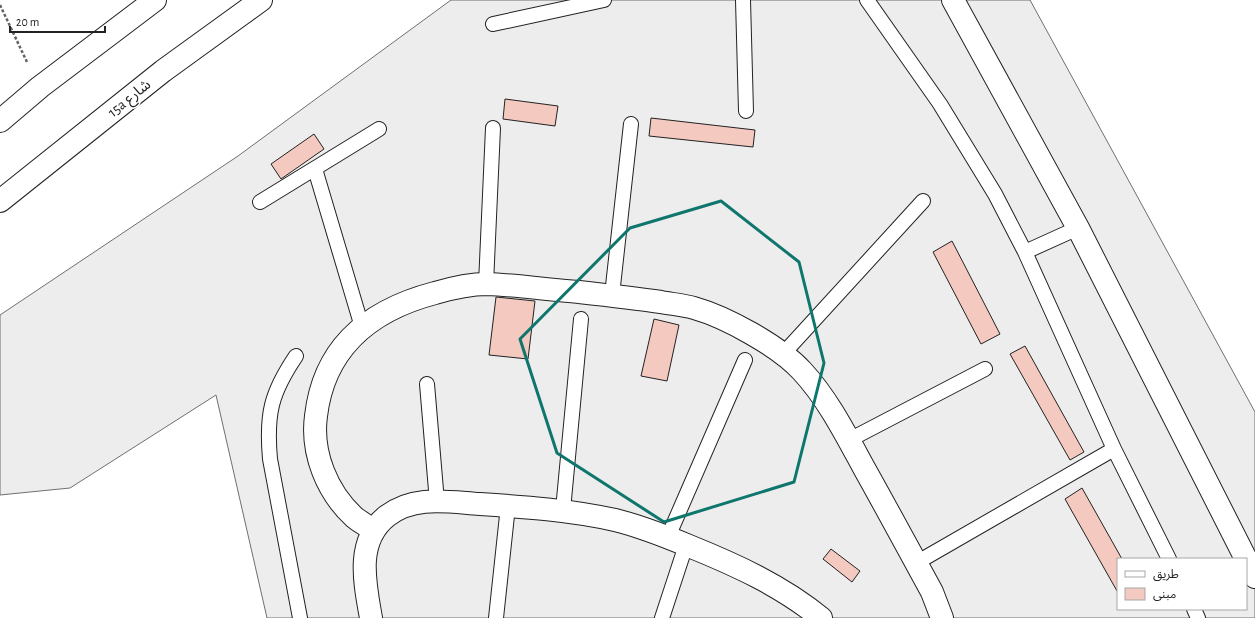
<svg xmlns="http://www.w3.org/2000/svg" width="1255" height="618" font-family="'Alegreya Sans','Noto Sans Arabic',sans-serif">
<style>
.parking{fill:#ededed;stroke:#6f6f6f;fill-rule:evenodd}
.building{fill:#f3c9c0;stroke:#222}
.lines{fill:none;stroke-linecap:round;stroke-linejoin:round}
.service-casing{stroke:#222;stroke-width:16}
.minor-casing{stroke:#222;stroke-width:24}
.secondary-casing{stroke:#222;stroke-width:24}
.path{stroke:#646464;stroke-width:2.5;stroke-dasharray:3 2;stroke-linecap:butt}
.service{stroke:#fff;stroke-width:14}
.minor{stroke:#fff;stroke-width:22}
.secondary{stroke:#fff;stroke-width:22}
.marked{fill:none;stroke:#0f766e;stroke-width:3;stroke-linejoin:round}
.labels{text-anchor:middle;stroke-width:3;stroke-linejoin:round;paint-order:stroke}
.street-label{font-size:15px;fill:#222;stroke:#fff}
</style>
<rect width="100%" height="100%" fill="#fff"/>
<path class="parking" d="M451,0H1030L1255,412V618H267L216,395L70,488L0,495V315L238,156ZM1118,559H1246V609H1118Z"/>
<path class="building" d="M505,99L558,106L555,126L503,119Z
M651,118L755,130L753,147L649,136Z
M314,134L324,149L281,179L271,164Z
M952,241L1000,334L981,344L933,252Z
M496,297L535,301L528,359L489,355Z
M654,319L679,325L667,381L641,376Z
M1025,346L1084,452L1070,460L1010,354Z
M1082,488L1122,559H1118V591H1117L1065,499Z
M831,549L860,571L852,582L823,559Z"/>
<g class="lines">
<defs>
<path id="service" d="M743,0L746,111
M867,0L940,104L995,194L1025,252L1114,449L1169,559
M493,24L604,0
M315,169L362,327
M260,202L379,129
M1025,252L1078,228
M486,284L493,128
M612,295L631,124
M783,354L923,201
M296,356C271,393 266,414 270,459L300,618
M427,384L437,502
M849,440L985,369
M563,510L581,319
M668,537L745,360
M916,563L1114,449
M1194,609L1198,618
M496,618L508,506
M662,618L686,545"/>
<path id="minor" d="M953,0L1078,228L1246,559
M374,531C368,526 360,522 354,517C327,492 311,453 316,416C324,347 370,310 435,293C452,288 470,284 487,284C517,285 549,290 579,292C606,295 633,298 661,302C671,304 683,305 694,308C726,317 779,346 802,371C828,399 846,435 864,468C887,509 909,550 932,592L942,618
M1246,560L1255,577
M371,618C365,584 355,541 387,516C414,495 448,502 480,504C525,507 570,510 615,520C640,526 665,536 689,546C736,565 782,586 821,618"/>
<path id="secondary" d="M0,121L40,87L155,0
M0,201L163,71L261,0"/>
</defs>
<use href="#service" class="service-casing"/>
<use href="#minor" class="minor-casing"/>
<use href="#secondary" class="secondary-casing"/>
<path class="path" d="M0,5L27,62"/>
<use href="#service" class="service"/>
<use href="#minor" class="minor"/>
<use href="#secondary" class="secondary"/>
</g>
<path class="marked" d="M721,201L799,262L824,363L794,482L664,522L557,453L520,339L630,228Z"/>
<g class="labels">
<g class="street-label">
<text transform="translate(129 98) rotate(-39)" y="5">15a شارع</text>
</g>
</g>
<rect x="1117" y="558" width="130" height="52" fill="#ffffff" stroke="#a7a7a7"/>
<rect x="1125" y="571" width="20" height="6" fill="#ffffff" stroke="#a7a7a7"/>
<text x="1153" y="578" font-size="12" fill="#222222">طريق</text>
<rect x="1125" y="588" width="20" height="12" fill="#f3c9c0" stroke="#a7a7a7"/>
<text x="1153" y="598" font-size="12" fill="#222222">مبنى</text>
<path d="M10 26v6h95v-6" fill="none" stroke="#222222" stroke-width="2"/>
<text x="16" y="26" font-size="12" fill="#222222" stroke="#ffffff" stroke-width="3" paint-order="stroke">20 m</text>
</svg>
